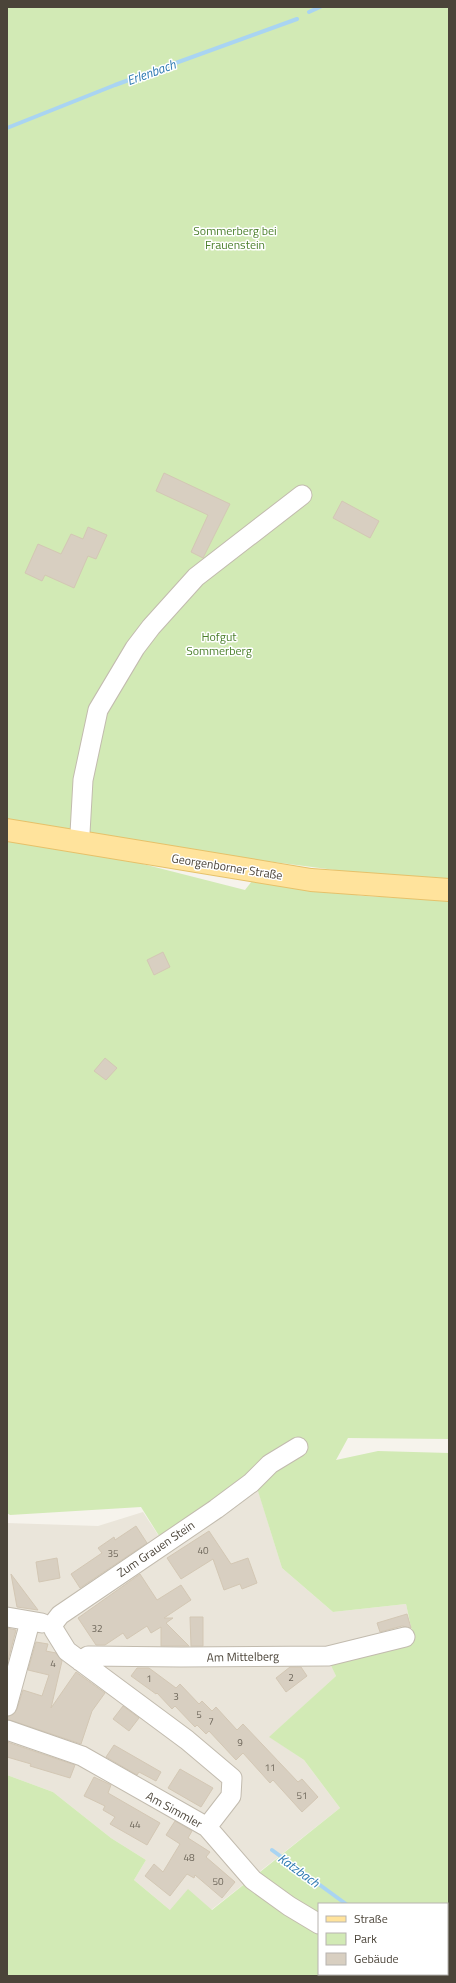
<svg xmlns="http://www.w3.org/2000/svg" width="456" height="1983" font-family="'Titillium Web',sans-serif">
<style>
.residential{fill:#eae5da}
.green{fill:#d2eab5}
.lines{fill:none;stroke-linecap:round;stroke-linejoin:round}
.stream{stroke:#a9d4f2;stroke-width:4}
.building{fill:#d8cfc1;stroke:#d3c7b4}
.minor-casing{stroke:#c2bbae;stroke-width:21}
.major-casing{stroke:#e6c16a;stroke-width:24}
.minor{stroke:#fff;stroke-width:19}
.major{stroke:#ffe39c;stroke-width:22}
.labels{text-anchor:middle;stroke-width:3;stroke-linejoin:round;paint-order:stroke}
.number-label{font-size:10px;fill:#6e675b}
.park-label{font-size:12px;fill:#4a7f2a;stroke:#fff}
.street-label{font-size:12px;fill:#4b4439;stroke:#fff}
.water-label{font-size:13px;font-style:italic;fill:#2e7ab2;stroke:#fff}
</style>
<rect width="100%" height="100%" fill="#f6f3ec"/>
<path class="residential" d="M257,1487L282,1568L333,1612L406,1604L414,1641L329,1659L336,1676L270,1737L304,1760L340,1808L211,1910H170L134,1880L146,1860L111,1838L53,1792L7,1775V1523L98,1526L143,1512L166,1547Z"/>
<path class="green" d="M7,7H449V879L366,874L234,857L7,820Z
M7,840L135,862L245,890L252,881L364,896L449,900V1439L348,1438L336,1460L378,1451L449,1453V1976L442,1974H447V1904H319V1919L255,1876L340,1808L304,1760L269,1737L336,1676L328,1659L414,1641L406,1604L333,1612L282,1568L257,1488L166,1547L141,1507L10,1515L7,1513Z
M7,1775L53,1792L111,1838L146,1860L134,1880L170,1910L188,1889L212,1910L247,1882L319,1930V1974H412L416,1976H7Z"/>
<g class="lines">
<path class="stream" d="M309,12L320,7
M7,128L115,85L297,19
M272,1850L346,1904
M447,1959L449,1960"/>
</g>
<path class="building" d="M164,473L230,504L203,558L191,552L208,515L156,491Z
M342,501L379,521L370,538L333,518Z
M88,527L107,535L96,559L88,556L74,588L45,575L42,581L25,573L38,544L61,554L71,534L83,539Z
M163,952L170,967L154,975L147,960Z
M105,1058L117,1068L106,1080L94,1071Z
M136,1526L147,1543L80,1588L71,1574L102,1553L98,1548L114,1537L115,1540Z
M209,1531L231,1564L248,1558L257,1583L242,1589L240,1584L224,1590L213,1559L181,1579L167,1558Z
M57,1558L60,1578L39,1582L36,1562Z
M11,1574L38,1610L17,1607Z
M140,1574L157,1600L181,1585L191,1600L164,1618H173L166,1623L189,1646H161V1627L151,1633L147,1626L127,1639L123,1633L105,1645H96L78,1618Z
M407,1614L411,1628L402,1626L380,1632L377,1623Z
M190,1617H203V1646H191Z
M7,1628L16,1630L7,1664Z
M36,1642L48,1644L46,1651L56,1653L62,1661L51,1708L76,1672L105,1693L92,1711L81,1744L7,1719V1717L14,1714L17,1709L23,1690L42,1696L49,1675L28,1670Z
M290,1667H301L307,1676L286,1692L276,1678Z
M137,1668H149L176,1688L180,1684L199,1704L202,1701L212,1711L216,1707L237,1730L243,1724L298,1782L302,1779L318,1797L302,1812L273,1780L270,1783L243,1753L236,1760L209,1731L206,1734L197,1725L195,1727L175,1706L172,1709L157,1693L156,1694L131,1676Z
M123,1706L139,1718L129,1731L113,1719Z
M7,1742L75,1765L70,1778L30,1766L31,1764L7,1757Z
M114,1745L161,1772L156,1781L139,1772L137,1775L106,1757Z
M180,1769L213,1788L201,1807L168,1788Z
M94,1777L111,1785L108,1793L160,1823L147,1845L110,1824L115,1817L103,1810L105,1806L84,1796Z
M175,1821L192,1831L188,1838L210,1852L206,1857L235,1882L222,1898L195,1875L194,1878L187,1874L170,1896L145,1876L154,1864L163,1872L180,1844L166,1835Z"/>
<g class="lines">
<defs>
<path id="minor" d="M81,843L80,833L83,780L98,710L135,648L151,627L196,577L302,495
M7,1617L42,1623
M53,1624L60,1615L216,1509L251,1483L270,1464L298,1447
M53,1624L54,1630L67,1651L187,1740L232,1778L231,1796L207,1827
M80,1661L88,1656L181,1657L328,1656L405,1637
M7,1706L30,1622
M7,1730L82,1756L207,1827L253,1880L289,1906L319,1924
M432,1974L434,1975"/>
<path id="major" d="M7,830L311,880L449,890"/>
</defs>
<use href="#minor" class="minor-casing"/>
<use href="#major" class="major-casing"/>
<use href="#minor" class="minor"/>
<use href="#major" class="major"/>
</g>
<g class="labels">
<g class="number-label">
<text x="203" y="1554">40</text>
<text x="113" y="1557">35</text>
<text x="97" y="1632">32</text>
<text x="53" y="1667">4</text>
<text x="291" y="1681">2</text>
<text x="149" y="1682">1</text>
<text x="176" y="1700">3</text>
<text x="199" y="1718">5</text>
<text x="211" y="1725">7</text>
<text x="240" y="1746">9</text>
<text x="270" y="1771">11</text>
<text x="302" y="1799">51</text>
<text x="135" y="1828">44</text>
<text x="189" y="1861">48</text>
<text x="218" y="1885">50</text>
</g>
<g class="park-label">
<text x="235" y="235">Sommerberg bei<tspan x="235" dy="14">Frauenstein</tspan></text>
<text x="219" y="641">Hofgut<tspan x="219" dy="14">Sommerberg</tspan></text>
</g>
<g class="street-label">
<text transform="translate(227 867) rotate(9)" y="4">Georgenborner Straße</text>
<text transform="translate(156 1549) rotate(-34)" y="4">Zum Grauen Stein</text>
<text transform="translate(243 1657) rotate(-1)" y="4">Am Mittelberg</text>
<text transform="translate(174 1810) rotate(29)" y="4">Am Simmler</text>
</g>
<g class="water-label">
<text transform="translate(151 72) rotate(-20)" y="5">Erlenbach</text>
<text transform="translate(299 1870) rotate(36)" y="5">Katzbach</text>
</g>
</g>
<rect width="456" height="1983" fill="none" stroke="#4b4439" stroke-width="16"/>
<rect x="318" y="1903" width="130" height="72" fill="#ffffff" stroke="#b7b4b0"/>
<rect x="326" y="1916" width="20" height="6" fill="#ffe39c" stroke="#b7b4b0"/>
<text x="354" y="1923" font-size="12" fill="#4b4439">Straße</text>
<rect x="326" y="1933" width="20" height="12" fill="#d2eab5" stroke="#b7b4b0"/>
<text x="354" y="1943" font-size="12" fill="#4b4439">Park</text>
<rect x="326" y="1953" width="20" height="12" fill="#d8cfc1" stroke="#b7b4b0"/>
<text x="354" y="1963" font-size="12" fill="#4b4439">Gebäude</text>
</svg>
